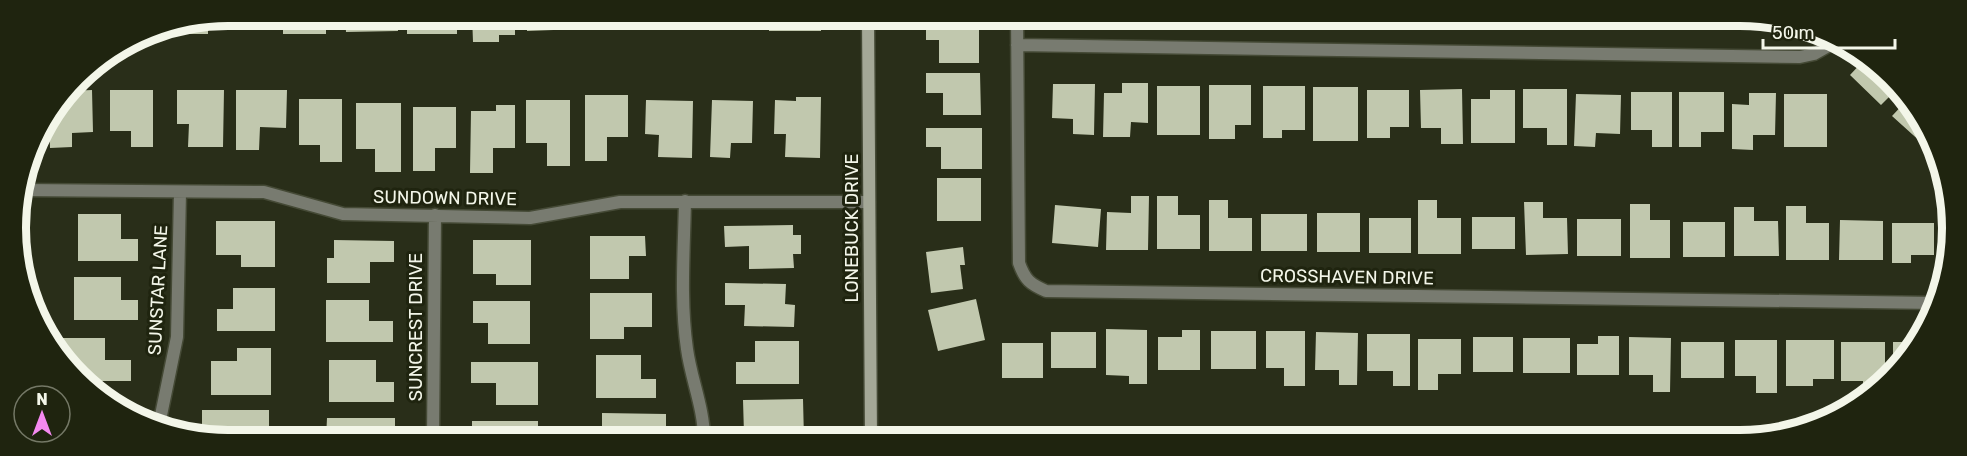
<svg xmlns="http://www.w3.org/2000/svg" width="1967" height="456" font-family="Rubik,sans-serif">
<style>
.building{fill:#c1c8ae}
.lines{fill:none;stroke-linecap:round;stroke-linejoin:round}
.street-casing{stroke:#454a36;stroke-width:15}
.secondary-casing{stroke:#454a36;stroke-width:15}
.street{stroke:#787b70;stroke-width:12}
.secondary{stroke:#a4a897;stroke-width:12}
.labels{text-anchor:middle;stroke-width:6;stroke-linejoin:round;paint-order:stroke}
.street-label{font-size:18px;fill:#f3f6e9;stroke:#1f240f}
.rim{fill:none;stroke:#f3f6e9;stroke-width:8}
</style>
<rect width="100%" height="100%" fill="#292e19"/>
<path class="building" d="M228,15H269V28L223,29V16Z
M283,15H326V34H283Z
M345,15H397L398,31L346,32Z
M407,15H457V34H407Z
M472,15H515V35H499V42H473Z
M527,15H579L580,29L527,31Z
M589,15H639V29H590Z
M648,16H699V30H648Z
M708,16H750V30H708Z
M769,16H821V31H769Z
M1739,17H1763L1754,28Z
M208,19V34H162V28Z
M926,19H979V63H939V40H926Z
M1864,60L1897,89L1881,105L1850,75Z
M926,73H980L981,115H943V93H926Z
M1122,83H1148V123L1131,122L1130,137H1103L1104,93H1122Z
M1053,84H1095L1094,135L1073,134V119L1052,118Z
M1209,85H1251V125H1235V139H1209Z
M1157,86H1200V135H1157Z
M1263,86H1305V130H1282V138H1263Z
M1313,87H1358V141H1313Z
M1462,89L1463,144H1441V128H1421L1420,90Z
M1523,89H1567V145H1547V128H1523Z
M92,90L93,132L72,133V147L50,148L49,118L70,91Z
M110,90H153V147H131V131H110Z
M177,90H224L223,147H188L189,124H177Z
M236,90H287L286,128L260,127L259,150H236Z
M1367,90H1409V127H1390V138H1367Z
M1490,90H1515V143H1471V99H1490Z
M1631,92H1672V147H1652V130H1631Z
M1679,92H1724V132H1701V147H1679Z
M1749,93H1776L1775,135H1753V150L1732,149V104L1749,105Z
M1576,94L1621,95L1620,134L1596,133L1595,147L1574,146Z
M1784,94H1827V147H1784Z
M585,95H628V137H607V161H585Z
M796,97H821L820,158L785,157L786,134H774L775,100L796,101Z
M299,99H342V162H320V145H299Z
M1908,99L1928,139L1923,144L1892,116Z
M526,100H570V166H547V143H526Z
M646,100L693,101L692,158L658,157L659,135L645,134Z
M712,100L753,101L752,143H731L730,158L710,157Z
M356,103H401V172H375V149H356Z
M496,105H515V148H493V173H470L471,111H496Z
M413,107H456V148H435V171H413Z
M926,128H982V169H941V147H926Z
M937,178H981V221H937Z
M1131,196H1149L1148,250H1106L1107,212L1131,213Z
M1157,196H1178V215H1200V249H1157Z
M1209,200H1228V218H1252V251H1209Z
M1418,200H1437V218H1461V254H1418Z
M1524,202H1543V218H1567L1568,254L1526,255Z
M1630,204H1650V220H1670V258H1630Z
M1055,205L1101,209L1098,247L1052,243Z
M1786,206H1806V223H1829V260H1786Z
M1734,207H1754V221H1778L1779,256H1734Z
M1317,213H1360V252H1317Z
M78,214H121V239H138V261H78Z
M1261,214H1307V251H1261Z
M1472,217H1515V249H1472Z
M1369,218H1411V253H1369Z
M1577,219H1621V256H1577Z
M1840,220L1883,221V260H1839Z
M216,221H275V267H241V255H216Z
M1683,222H1725V257H1683Z
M1892,223H1934V255H1911V263H1892Z
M793,225V235H801V254H793L794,268L749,269V246L725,247L724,226Z
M17,234H25V248H19Z
M590,236H645L646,256H629V279H590Z
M334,240L394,241V262H370V283H327V258H334Z
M473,240H531V285H496V274H473Z
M963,247L965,265H960L963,289L931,293L926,252Z
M74,277H121V300H138V320H74Z
M725,283L786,284L785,304L795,305L794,327L744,326L745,305H725Z
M233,288H275V331H217V309H233Z
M590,293H652V327H624V339H590Z
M976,299L985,340L938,351L928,310Z
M326,300H369V321H393V342H326Z
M473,301H530V344H488V323H473Z
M1106,329L1147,330V384H1129V376L1106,375Z
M1182,330H1200V370H1158V337H1182Z
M1211,331H1256V369H1211Z
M1266,331H1305V386H1284V368H1266Z
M1051,332H1096V368H1051Z
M1316,332L1358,333L1357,385H1339V370H1315Z
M1367,334H1410V386H1393V371H1367Z
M1598,336H1619V375H1577V344H1598Z
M1473,337H1513V372H1473Z
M1629,337L1671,338L1670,392H1653V375H1629Z
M62,338H105V360H131V381H85L62,361Z
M1523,338H1570V373H1523Z
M1418,339H1461V374H1438V390H1418Z
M1735,340H1777V393H1756V376H1735Z
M1786,340H1834V379H1813V386H1786Z
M755,341H799V384H736V362H755Z
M1681,342H1724V378H1681Z
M1841,342H1885V382L1865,396H1863V381H1841Z
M1893,342H1916L1893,374Z
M1002,343H1043V378H1002Z
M237,348H271V395H211V361H237Z
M596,355H641V379H656V398H596Z
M329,360H376V382H394V402H329Z
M471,362H538V405H496V383H471Z
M803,399L804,439H770V434H744L743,400Z
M202,410H269V439H227V430H202Z
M602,413L666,414V434H645L644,439H602Z
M327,418H395V439H326Z
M472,421H538V439H472Z"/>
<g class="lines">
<defs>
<path id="street" d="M1017,16L1019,263C1025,280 1030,284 1046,291L1936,303
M1017,45L1800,57L1814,54L1837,41
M22,190L264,192L343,214L530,218L620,202H869
M685,201C684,250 680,301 687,349C691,379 704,408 704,439
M159,425L177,337L180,192
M433,439L435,215"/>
<path id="secondary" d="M868,16L871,439"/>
</defs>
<use href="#street" class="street-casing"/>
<use href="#secondary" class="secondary-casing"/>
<use href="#street" class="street"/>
<use href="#secondary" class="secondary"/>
</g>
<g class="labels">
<g class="street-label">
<text transform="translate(445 198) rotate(1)" y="6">SUNDOWN DRIVE</text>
<text transform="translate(852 228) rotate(-90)" y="6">LONEBUCK DRIVE</text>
<text transform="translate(1347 277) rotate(1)" y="6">CROSSHAVEN DRIVE</text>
<text transform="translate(158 290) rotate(-87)" y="6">SUNSTAR LANE</text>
<text transform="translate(416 327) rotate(-90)" y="6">SUNCREST DRIVE</text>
</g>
</g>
<path d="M0 0H1967V456H0ZM228 26H1740A202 202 0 0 1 1942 228V228A202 202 0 0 1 1740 430H228A202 202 0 0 1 26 228V228A202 202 0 0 1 228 26Z" fill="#1f240f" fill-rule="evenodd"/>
<path class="rim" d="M228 26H1740A202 202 0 0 1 1942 228V228A202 202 0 0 1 1740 430H228A202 202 0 0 1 26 228V228A202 202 0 0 1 228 26Z"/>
<g transform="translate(42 414)"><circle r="28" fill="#1f240f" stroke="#747866" stroke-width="1.5"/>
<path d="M0-4.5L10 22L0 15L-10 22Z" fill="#f489f0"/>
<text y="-9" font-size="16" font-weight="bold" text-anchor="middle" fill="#f3f6e9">N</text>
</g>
<path d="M1763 39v9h132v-9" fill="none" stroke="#f3f6e9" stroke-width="3"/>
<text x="1772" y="39" font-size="18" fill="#f3f6e9" stroke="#1f240f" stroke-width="4.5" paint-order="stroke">50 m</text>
</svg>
